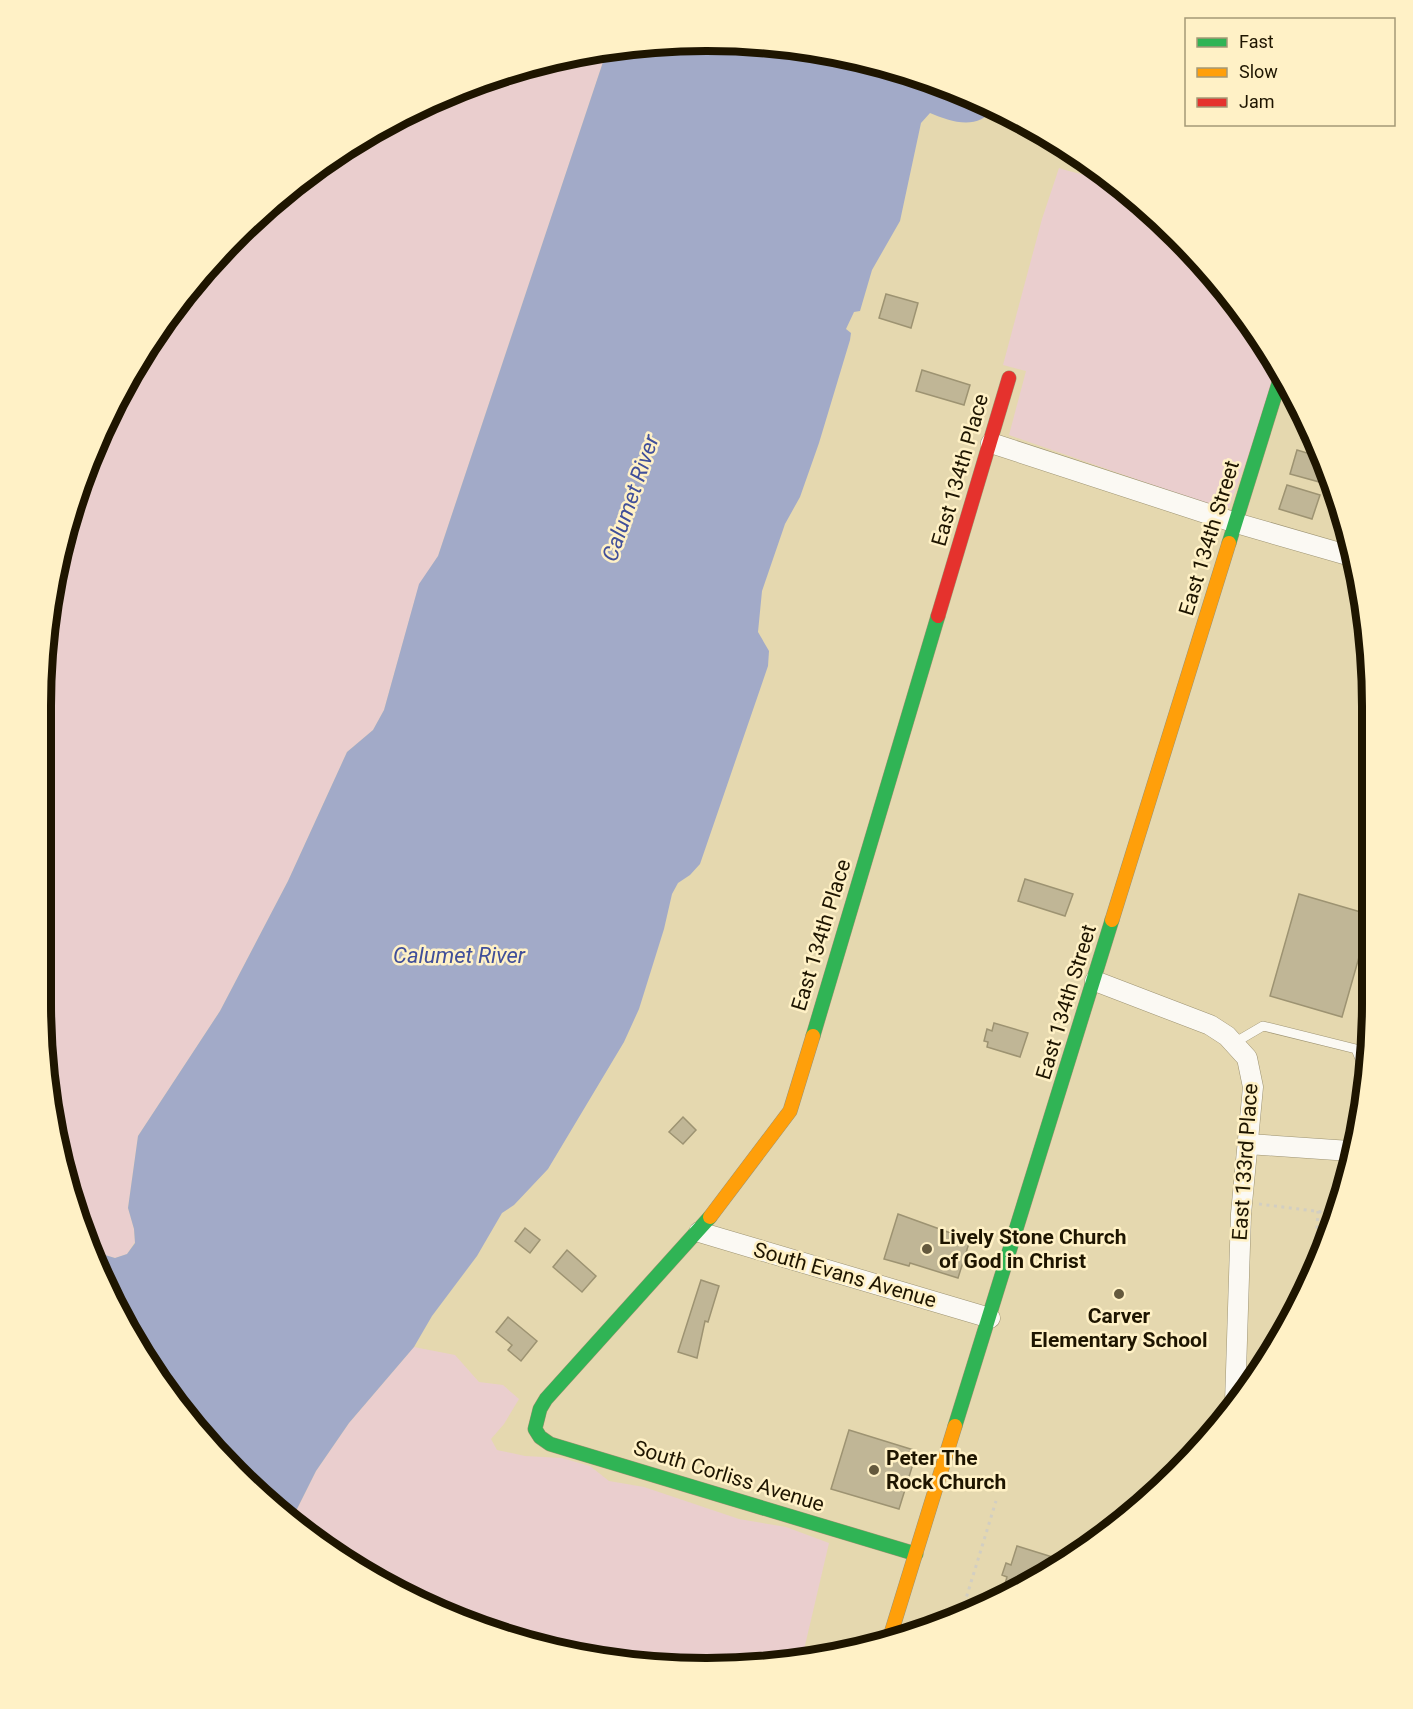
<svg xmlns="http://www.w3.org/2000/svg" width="1413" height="1709" font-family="Roboto,sans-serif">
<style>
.green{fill:#eacece}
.water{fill:#a2aac8}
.building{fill:#c0b696;stroke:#9d9372;stroke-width:1.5}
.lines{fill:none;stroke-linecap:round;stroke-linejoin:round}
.lane-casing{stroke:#9d9372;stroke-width:10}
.street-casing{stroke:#9d9372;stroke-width:21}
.fast-casing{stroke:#9d9372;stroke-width:15}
.slow-casing{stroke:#9d9372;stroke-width:15}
.jam-casing{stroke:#9d9372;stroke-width:15}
.path{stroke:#d2cec2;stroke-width:3;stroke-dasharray:3 4.5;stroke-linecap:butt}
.lane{stroke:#fbf9f3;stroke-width:9}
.street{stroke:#fbf9f3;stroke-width:20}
.fast{stroke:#30b455;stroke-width:14}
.slow{stroke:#ff9f0a;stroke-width:14}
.jam{stroke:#e5322d;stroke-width:14}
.poi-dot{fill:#64593d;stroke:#fff1c6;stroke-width:2}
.labels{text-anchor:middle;stroke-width:5;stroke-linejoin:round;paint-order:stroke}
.street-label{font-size:21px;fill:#1e1500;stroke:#fff1c6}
.poi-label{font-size:21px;font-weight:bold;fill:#1e1500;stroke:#fff1c6;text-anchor:start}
.water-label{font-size:22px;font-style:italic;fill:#404f9a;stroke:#fff1c6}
.rim{fill:none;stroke:#1e1500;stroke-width:8}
</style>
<rect width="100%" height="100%" fill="#e5d8af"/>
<path class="green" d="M607,50L438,556L419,585L384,710L373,730L347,752L288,881L220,1011L138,1136L128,1208L134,1229L135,1242L127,1254L115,1258L95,1252L63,1175L41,1002L42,663L63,534L91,451L153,336L236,235L337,153L451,91L576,53Z
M1059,168C1077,174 1104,178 1120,188C1179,228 1246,309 1279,371L1229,508H1219L1009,435L1026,371L1003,365L1042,219Z
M414,1347L455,1355L479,1382L503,1385L519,1399L504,1424L491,1439L497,1450L525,1456L562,1458L590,1466L609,1481L644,1487L739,1519L786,1527L829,1543L803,1654L815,1657L663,1667L493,1633L337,1556L292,1519L316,1471L349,1423Z"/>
<path class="water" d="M706,41L836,53L921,79L920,86L924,91L937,84L961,91L994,108C978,131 951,122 930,113L921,123L900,221L872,270L860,311L854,312L846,329L851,333L850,340L819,443L800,497L785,524L762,591L758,632L769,651L768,666L700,864L690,875L678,883L672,894L664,929L639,1009L624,1042L548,1169L514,1205L502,1213L477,1256L432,1316L414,1347L349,1423L316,1471L292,1519L235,1473L130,1335L95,1252L115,1258L127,1254L135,1243L134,1229L128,1208L138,1136L220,1011L288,881L347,752L373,730L384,710L419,584L438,556L607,50Z"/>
<path class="building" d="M886,294L918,303L911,328L879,318Z
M922,370L970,385L964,405L916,391Z
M1306,422L1317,443L1301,438Z
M1297,450L1324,458L1327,470L1323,483L1290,474Z
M1287,485L1320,495L1312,519L1279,509Z
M1025,879L1073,894L1065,916L1018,901Z
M1299,894L1371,915L1342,1017L1270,996Z
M994,1023L1028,1033L1020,1057L987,1047L988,1042L984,1041L987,1029L992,1031Z
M683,1117L696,1130L683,1144L669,1132Z
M898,1214L970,1240L958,1278L910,1263L909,1266L884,1259Z
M525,1228L540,1240L530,1253L515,1241Z
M567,1250L596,1276L582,1292L553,1267Z
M701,1280L719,1286L708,1322L705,1321L697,1358L678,1352Z
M508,1317L537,1341L521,1361L508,1350L512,1345L496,1332Z
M849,1430L917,1451L899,1509L831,1489Z
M1017,1546L1062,1560L1002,1594L1007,1577L1002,1575L1006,1563L1011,1565Z"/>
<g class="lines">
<defs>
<path id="lane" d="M1234,1043L1263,1026L1356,1049L1362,1064V1094"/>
<path id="street" d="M991,443L1236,523L1354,557
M1095,981L1210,1025L1227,1036L1247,1058L1253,1087L1241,1214L1235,1403
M1248,1144L1350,1151
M699,1232L990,1318"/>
<path id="fast" d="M1229,543L1281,376
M813,1036L938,616
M710,1217L546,1399L540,1409L535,1429L540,1437L550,1444L916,1554
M955,1426L1112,920"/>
<path id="slow" d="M1112,920L1229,543
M710,1217L790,1111L813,1036
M889,1640L955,1426"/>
<path id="jam" d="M938,616L1009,378"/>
</defs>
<use href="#lane" class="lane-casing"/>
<use href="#street" class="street-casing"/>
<use href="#fast" class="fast-casing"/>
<use href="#slow" class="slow-casing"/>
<use href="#jam" class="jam-casing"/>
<path class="path" d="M1259,1204L1338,1214
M1315,1266L1318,1211
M960,1618L996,1501"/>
<use href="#lane" class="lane"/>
<use href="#street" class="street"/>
<use href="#fast" class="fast"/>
<use href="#slow" class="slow"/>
<use href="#jam" class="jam"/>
</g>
<g class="poi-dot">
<circle cx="927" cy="1249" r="6"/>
<circle cx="1119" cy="1294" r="6"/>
<circle cx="874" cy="1470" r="6"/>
</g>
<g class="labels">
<g class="street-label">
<text transform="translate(960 470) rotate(-74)" y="7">East 134th Place</text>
<text transform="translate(1209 538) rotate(-73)" y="7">East 134th Street</text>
<text transform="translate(821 935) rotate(-73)" y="7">East 134th Place</text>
<text transform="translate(1066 1002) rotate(-73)" y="7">East 134th Street</text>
<text transform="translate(1245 1162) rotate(-86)" y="7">East 133rd Place</text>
<text transform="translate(845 1275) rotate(16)" y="7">South Evans Avenue</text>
<text transform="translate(729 1476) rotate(17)" y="7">South Corliss Avenue</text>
</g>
<g class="poi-label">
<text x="939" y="1244">Lively Stone Church<tspan x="939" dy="24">of God in Christ</tspan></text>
<text x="1119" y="1323" text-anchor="middle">Carver<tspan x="1119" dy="24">Elementary School</tspan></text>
<text x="886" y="1465">Peter The<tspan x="886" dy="24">Rock Church</tspan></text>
</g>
<g class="water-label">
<text transform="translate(630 498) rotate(-71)" y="8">Calumet River</text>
<text x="459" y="963">Calumet River</text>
</g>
</g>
<path d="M0 0H1413V1709H0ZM706 51H707A655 655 0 0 1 1362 706V1003A655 655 0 0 1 707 1658H706A655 655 0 0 1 51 1003V706A655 655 0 0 1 706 51Z" fill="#fff1c6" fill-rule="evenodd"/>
<path class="rim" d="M706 51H707A655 655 0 0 1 1362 706V1003A655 655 0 0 1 707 1658H706A655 655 0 0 1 51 1003V706A655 655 0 0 1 706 51Z"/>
<rect x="1185" y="18" width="210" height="108" fill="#fff1c6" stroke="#a59977" stroke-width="1.5"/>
<rect x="1197" y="38" width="30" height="9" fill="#30b455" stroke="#a59977" stroke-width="1.5"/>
<text x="1239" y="48" font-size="18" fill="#1e1500">Fast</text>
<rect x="1197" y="68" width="30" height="9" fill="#ff9f0a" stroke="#a59977" stroke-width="1.5"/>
<text x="1239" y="78" font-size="18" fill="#1e1500">Slow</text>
<rect x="1197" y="98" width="30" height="9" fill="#e5322d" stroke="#a59977" stroke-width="1.5"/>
<text x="1239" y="108" font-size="18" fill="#1e1500">Jam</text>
</svg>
